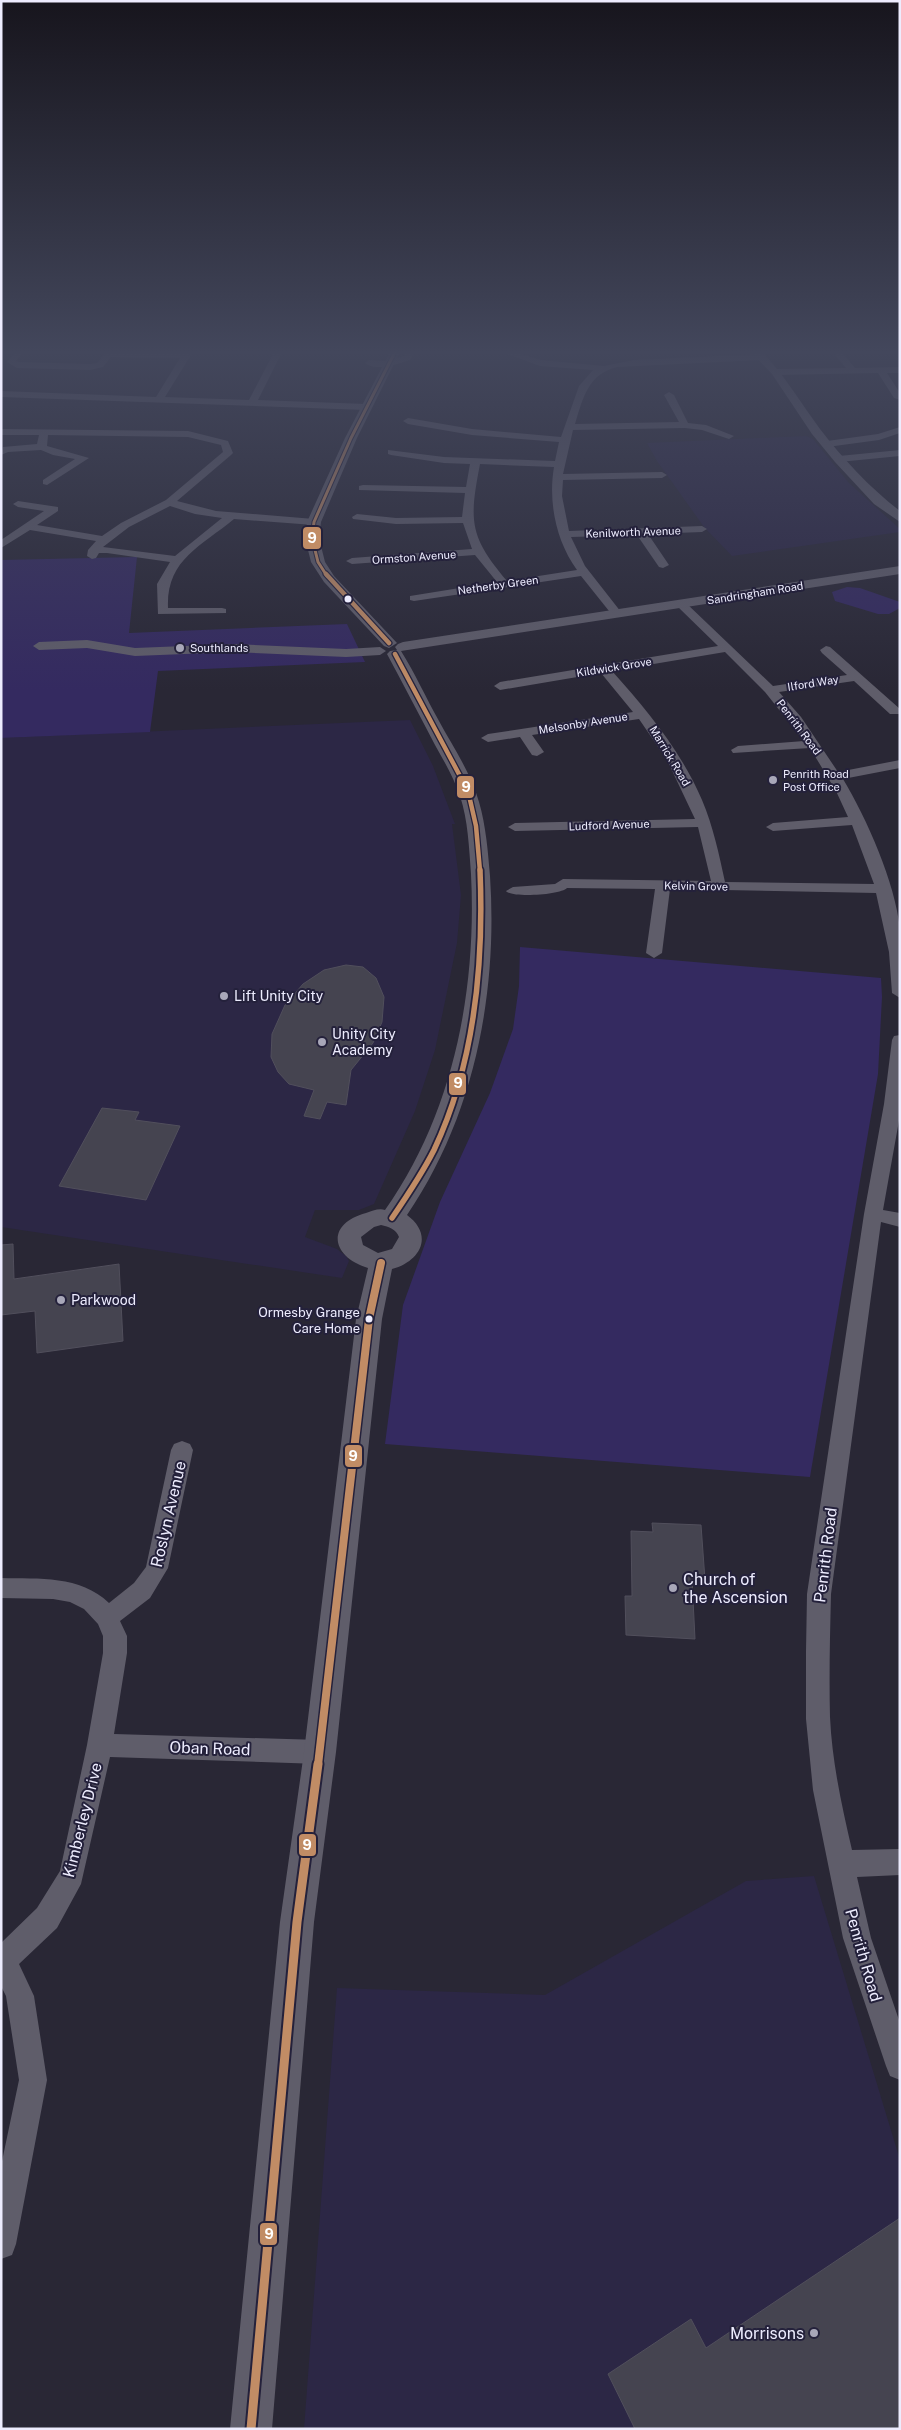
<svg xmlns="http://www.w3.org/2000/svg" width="901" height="2430" font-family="'Public Sans',sans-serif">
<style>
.built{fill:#2c2745}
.green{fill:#342a60}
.building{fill:#454450;stroke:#514f5c}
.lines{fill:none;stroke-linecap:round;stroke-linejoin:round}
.minor{fill:#5f5d6a;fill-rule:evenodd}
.tertiary{fill:#5f5d6a;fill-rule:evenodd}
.bus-1-far4-casing{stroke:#24213b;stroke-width:5}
.bus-1-far3-casing{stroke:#24213b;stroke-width:7}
.bus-1-far2-casing{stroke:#24213b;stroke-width:9}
.bus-1-far1-casing{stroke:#24213b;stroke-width:11}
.bus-1-casing{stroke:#24213b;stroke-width:13}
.bus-1-far4{stroke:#c18c65;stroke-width:3}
.bus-1-far3{stroke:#c18c65;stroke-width:4.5}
.bus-1-far2{stroke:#c18c65;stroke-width:5.5}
.bus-1-far1{stroke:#c18c65;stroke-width:8}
.bus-1{stroke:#c18c65;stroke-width:9}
.bus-dot{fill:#edecfe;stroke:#24213b;stroke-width:2}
.poi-dot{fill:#a8a7b8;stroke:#24213b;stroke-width:2}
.labels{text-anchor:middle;stroke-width:4;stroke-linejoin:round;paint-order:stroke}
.far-street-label{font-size:11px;fill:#edecfe;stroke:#24213b}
.far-poi-label{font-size:11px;fill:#edecfe;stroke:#24213b;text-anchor:start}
.bus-label{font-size:13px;fill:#edecfe;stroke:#24213b;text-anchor:end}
.poi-label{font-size:14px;fill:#edecfe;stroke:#24213b;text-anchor:start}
.near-street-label{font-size:16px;fill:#edecfe;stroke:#24213b}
.near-poi-label{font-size:16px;fill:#edecfe;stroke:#24213b;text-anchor:start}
.line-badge{stroke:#24213b;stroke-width:2}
.badge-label{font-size:14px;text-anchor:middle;font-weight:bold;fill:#fff}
</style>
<rect width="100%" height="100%" fill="#292735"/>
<path class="built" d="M806,436L813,439L849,483L900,529V532L732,556L704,527L657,461L647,443Z
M410,720L433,766L455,824H452L461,895L457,943L435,1050L415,1111L374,1204L359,1210H315L305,1237L337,1249L346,1256L349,1261L342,1278L1,1227V738Z
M814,1876L900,2160V2429H304L337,1988L545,1995L746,1881Z"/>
<path class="green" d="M137,557L129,633L347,624L365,662L158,671L150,732L1,738V560Z
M847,587L860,588L900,602V608L889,614H878L835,601L832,592Z
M520,947L881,978L882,997L878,1074L810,1477L385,1444L403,1305L440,1202L490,1093L513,1029L519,986Z"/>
<path class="building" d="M346,965L363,967L376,978L384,997L382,1022L373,1043L351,1070L346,1105L327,1102L320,1119L304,1116L314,1090L289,1084L278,1072L271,1057L272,1034L285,1005L303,984L324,970Z
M102,1108L139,1112L135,1120L180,1126L146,1200L59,1186Z
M13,1244L14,1279L119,1264L123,1341L37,1353L35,1311L1,1315V1245Z
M652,1523L701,1525L705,1580H692L695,1639L626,1635L625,1596H632L631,1531L653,1532Z
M900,2218V2429H635L608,2374L691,2319L706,2348Z"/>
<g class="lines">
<path class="minor" d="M17,350H26L16,361L19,362L90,364L97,363L108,350L184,353L186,350H194L165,397L249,400L275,350H283L258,400L366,404L371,407L366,410L1,397V391L156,397L180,358L111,357L103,367L90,370L17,368L7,362Z
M407,350H415L410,360C397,364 377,372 365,363L369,360L389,361L404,356Z
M496,350H508L541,360L604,366L634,360L760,354L764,357L760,360L617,367C588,374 583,398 575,424L679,422L664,395L669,392L674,395L688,423L706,425L734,436L729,439L702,430L685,428L573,430L563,474L662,472L667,475L662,478L563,480L562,496L569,531L702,526L707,529L702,532L648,534L669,565L663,568L659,567L637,535L571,537L585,566L621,612V616H613L581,576L414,601L410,600V596L497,582L475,555L352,564L346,561L352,558L472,549L463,523L396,524L353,519L352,517L357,514L396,518L462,517L465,493L359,490V486L363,485L466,487L470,464L444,463L391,455L388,454V450L444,457L555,461L559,442L472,435L408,424L403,421L408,418L472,429L561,437L579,386L593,370L540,366ZM480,464L554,467C548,502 556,541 577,570L507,581C469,536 469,521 480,464Z
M831,350H840L855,368L900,367V373H887L900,393V400L894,398L878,373L776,375L772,372L776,369L846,368Z
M900,427V433L879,440L827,447L822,444L827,441L878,434Z
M1,429L188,431L228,441L233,453L231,455L177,501L216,511L314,519L319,522L314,525L234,519C200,547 166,560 168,608H222L226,609V613L158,614L157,584L170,562L107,553H99L96,558L92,559L87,556L88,550L96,541L30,530L1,548V540L44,511L18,507L13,504L18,501L58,507V511L37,525L102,536L121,523L166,500L223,452L221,445L188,437L48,435L47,446L89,458L47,485L43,484V480L75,459L53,455L41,450L8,452L1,455L3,447L37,444L39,435H1ZM170,506L195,514L222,518L175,556L103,547L129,527Z
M900,450V456L839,462L834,459L839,456Z
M682,602L686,603L773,686L847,675L822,653L820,650L826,646L830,647L900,709V714H890L854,681L779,692L801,717L838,772L900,760V768L843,779C867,819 895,882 900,929C901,951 900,975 900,998L892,993L889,952L876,893L670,889L662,953L654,958L646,953L655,889L567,888C561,895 511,898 506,891L513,887L555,884L563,879L711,881L698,827L515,831L508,827L515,823L695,819L667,760L639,719L532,735L544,752L537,756L532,755L520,737L488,742L481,738L488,734L633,712L601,673L500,690L494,686L500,682L718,646L678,607V603ZM725,652L765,692L804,741L738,746L731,750L733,753L810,748L836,791L848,817L773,823L766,827L773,831L852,825L874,884L725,882C719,854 713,826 702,800C681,751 647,710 612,671Z
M87,640L135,648L234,644L346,649L380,647L386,651L380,655L346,657L234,652L135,656L87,648L39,650L33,646L39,642Z
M900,1035V1115L883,1210L900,1213V1227L881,1222L831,1594C830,1635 829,1676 830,1717C832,1762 842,1807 852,1850L900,1849V1875L857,1877L871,1938L900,2023V2080L890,2076L886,2066L843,1938L813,1790L806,1719V1651L807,1594L815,1540L864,1214L884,1104L892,1040L894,1036Z
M182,1441L190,1444L193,1450L168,1568L150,1598L120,1621L127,1636V1653L114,1734L320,1740L329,1744L333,1752L329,1760L320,1764L110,1757L81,1884L57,1928L19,1964L34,1996L47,2080L16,2244L12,2255L1,2259V2166L19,2080L6,1996L1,1986V1943L37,1908L60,1871L87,1745L103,1653V1636L98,1624L84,1609L70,1602L53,1599L1,1598V1578C39,1579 80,1575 109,1603L134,1583L146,1567L171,1450L174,1444Z"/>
<path class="tertiary" d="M391,350H401L357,438L321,522L319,538L325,562L334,576L397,643L389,648L384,646L324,582L311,562L305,538L307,522L345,438Z
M749,350H760C784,374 800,402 820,429C843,459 870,488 900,511V522L874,504L835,462L812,434L772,374Z
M900,566V574L401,651C415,673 426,698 439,721C453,747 471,773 479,802C486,826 488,852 490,876C498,994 474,1117 407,1215C434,1235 421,1261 392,1269L382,1319L336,1752L314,1922L272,2429H230L280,1922L304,1752L356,1319L368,1268C331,1257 325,1224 366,1213C372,1211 379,1208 385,1210C453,1114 477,991 471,874C469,848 468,820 460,796C454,778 444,761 435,745C419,714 403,684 387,654L390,651L397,650L395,647L398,644L403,642ZM381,1225C389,1227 396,1229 399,1237L392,1249L378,1253L363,1245L361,1237L374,1227Z"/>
<defs>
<path id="bus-1-far4" d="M327,576L318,562L312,538L314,522L351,438L396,350"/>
<path id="bus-1-far3" d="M326,574L389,643
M395,654L468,791L476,826L480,871"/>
<path id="bus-1-far2" d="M392,1218C407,1196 422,1174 434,1150C475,1063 484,964 480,870"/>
<path id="bus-1-far1" d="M318,1765L369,1319L381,1263"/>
<path id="bus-1" d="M251,2429L297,1922L318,1764"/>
</defs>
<use href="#bus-1-far4" class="bus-1-far4-casing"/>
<use href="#bus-1-far3" class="bus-1-far3-casing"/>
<use href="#bus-1-far2" class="bus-1-far2-casing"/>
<use href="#bus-1-far1" class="bus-1-far1-casing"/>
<use href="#bus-1" class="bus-1-casing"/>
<use href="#bus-1-far4" class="bus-1-far4"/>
<use href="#bus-1-far3" class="bus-1-far3"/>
<use href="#bus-1-far2" class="bus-1-far2"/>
<use href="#bus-1-far1" class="bus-1-far1"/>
<use href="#bus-1" class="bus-1"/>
</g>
<linearGradient id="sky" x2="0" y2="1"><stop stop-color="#17151d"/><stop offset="0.51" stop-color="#43475c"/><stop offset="1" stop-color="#43475c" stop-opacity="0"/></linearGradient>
<rect width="901" height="690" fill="url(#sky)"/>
<g class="bus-dot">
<circle cx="348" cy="599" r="4.5"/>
<circle cx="369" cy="1319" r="4.5"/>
</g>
<g class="poi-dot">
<circle cx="180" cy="648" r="5"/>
<circle cx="773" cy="780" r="5"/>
<circle cx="224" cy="996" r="5"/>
<circle cx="322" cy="1042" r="5"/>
<circle cx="61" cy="1300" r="5"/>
<circle cx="673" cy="1588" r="5"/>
<circle cx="814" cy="2333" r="5"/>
</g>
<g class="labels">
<g class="far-street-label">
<text transform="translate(633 532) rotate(-2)" y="4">Kenilworth Avenue</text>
<text transform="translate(414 557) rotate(-4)" y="4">Ormston Avenue</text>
<text transform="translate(498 585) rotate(-8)" y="4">Netherby Green</text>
<text transform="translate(755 593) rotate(-9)" y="4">Sandringham Road</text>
<text transform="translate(614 667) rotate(-9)" y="4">Kildwick Grove</text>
<text transform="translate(813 683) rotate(-9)" y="4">Ilford Way</text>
<text transform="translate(583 723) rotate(-9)" y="4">Melsonby Avenue</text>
<text transform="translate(799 727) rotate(53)" y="4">Penrith Road</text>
<text transform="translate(670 756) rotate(59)" y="4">Marrick Road</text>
<text transform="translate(609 825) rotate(-2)" y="4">Ludford Avenue</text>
<text transform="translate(696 886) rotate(1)" y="4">Kelvin Grove</text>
</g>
<g class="far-poi-label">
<text x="190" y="652">Southlands</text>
<text x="783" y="778">Penrith Road<tspan x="783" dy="13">Post Office</tspan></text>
</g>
<g class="bus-label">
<text x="360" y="1317">Ormesby Grange<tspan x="360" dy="16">Care Home</tspan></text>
</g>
<g class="poi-label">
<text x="234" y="1001">Lift Unity City</text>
<text x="332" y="1039">Unity City<tspan x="332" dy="16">Academy</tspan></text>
<text x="71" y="1305">Parkwood</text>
</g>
<g class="near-street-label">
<text transform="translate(168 1514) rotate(-77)" y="6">Roslyn Avenue</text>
<text transform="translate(825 1555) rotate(-83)" y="6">Penrith Road</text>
<text transform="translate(210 1748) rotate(2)" y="6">Oban Road</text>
<text transform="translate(82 1820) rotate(-76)" y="6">Kimberley Drive</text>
<text transform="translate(864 1955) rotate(74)" y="6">Penrith Road</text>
</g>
<g class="near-poi-label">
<text x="683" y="1585">Church of<tspan x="683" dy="18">the Ascension</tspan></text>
<text x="804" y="2339" text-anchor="end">Morrisons</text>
</g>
</g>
<g class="line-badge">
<rect x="302" y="526" width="20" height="24" rx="5" fill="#c18c65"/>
<rect x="456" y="775" width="19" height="24" rx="5" fill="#c18c65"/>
<rect x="448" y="1072" width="19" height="24" rx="5" fill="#c18c65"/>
<rect x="344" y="1444" width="19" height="24" rx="5" fill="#c18c65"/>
<rect x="298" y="1833" width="19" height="24" rx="5" fill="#c18c65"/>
<rect x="259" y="2222" width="19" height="24" rx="5" fill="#c18c65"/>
</g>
<g class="badge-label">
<text x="312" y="543">9</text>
<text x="466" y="792">9</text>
<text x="458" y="1088">9</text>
<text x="353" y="1461">9</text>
<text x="307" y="1850">9</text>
<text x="269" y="2239">9</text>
</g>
<rect width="901" height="2430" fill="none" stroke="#edecfe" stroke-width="5"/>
</svg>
